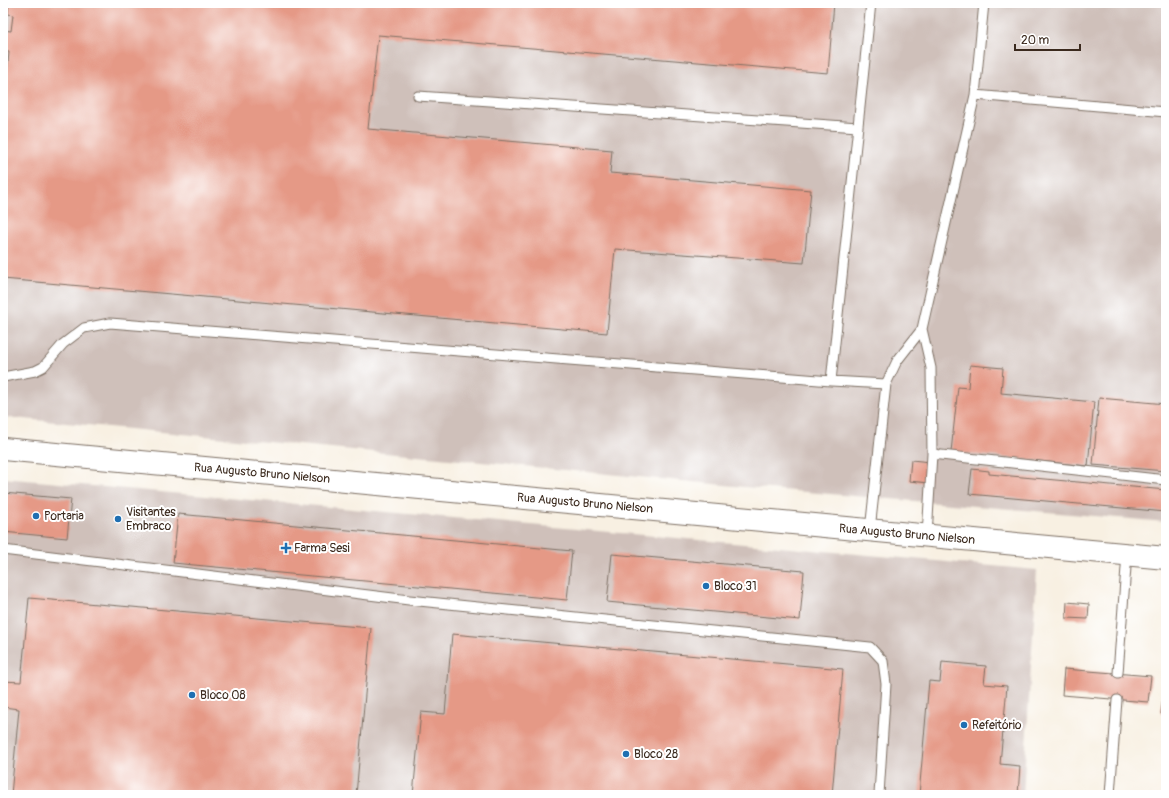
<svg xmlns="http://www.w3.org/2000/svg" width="1169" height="798" font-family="Pangolin,sans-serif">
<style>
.industrial{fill:#cfc0ba}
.building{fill:#e59986}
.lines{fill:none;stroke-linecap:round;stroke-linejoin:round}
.service-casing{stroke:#7d6f63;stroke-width:11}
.secondary-casing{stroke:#7d6f63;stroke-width:24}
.service{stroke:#fff;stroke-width:9}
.secondary{stroke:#fff;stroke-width:22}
.poi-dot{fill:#1f6fb2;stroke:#fff;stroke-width:1.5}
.labels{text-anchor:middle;stroke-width:4;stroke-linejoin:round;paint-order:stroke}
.street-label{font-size:12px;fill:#3b2a1e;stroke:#fff}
.poi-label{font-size:12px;fill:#3b2a1e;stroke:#fff;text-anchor:start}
</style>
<rect width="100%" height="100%" fill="#fff"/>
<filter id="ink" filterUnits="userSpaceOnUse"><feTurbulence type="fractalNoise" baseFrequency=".025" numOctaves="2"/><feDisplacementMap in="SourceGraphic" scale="8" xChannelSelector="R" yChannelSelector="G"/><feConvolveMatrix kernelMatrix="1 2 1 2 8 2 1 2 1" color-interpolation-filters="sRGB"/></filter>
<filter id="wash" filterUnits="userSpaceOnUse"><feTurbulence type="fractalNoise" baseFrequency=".012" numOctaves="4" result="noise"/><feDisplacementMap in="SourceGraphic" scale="16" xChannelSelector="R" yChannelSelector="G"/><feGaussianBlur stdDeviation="0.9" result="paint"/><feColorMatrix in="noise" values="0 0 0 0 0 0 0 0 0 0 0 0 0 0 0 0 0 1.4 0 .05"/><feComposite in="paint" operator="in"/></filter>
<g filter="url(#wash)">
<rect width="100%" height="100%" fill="#f8f0e2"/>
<path class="industrial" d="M3,3H1166V522L745,487L3,417Z
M3,478L1037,570L1023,795H3Z"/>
<g id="blocks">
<path class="building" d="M9,3H834L828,73L378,35L368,129L612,150L610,173L811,190L804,263L615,249L607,333L3,279V118L9,52L3,51V30L11,31L13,15L8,14Z
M970,365L1003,368L1001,393L1094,402L1088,466L951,452L958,387L968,388Z
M1099,398L1166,404V471L1093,465Z
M911,460L931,462L929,483L909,481Z
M972,469L989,471V474L1166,490V512L969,494Z
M3,493L71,499L67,538L3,532Z
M178,514L572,551L567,600L173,563Z
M612,554L804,571L800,620L607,602Z
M29,598L371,628L356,795H11L19,709L3,707V681L21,682Z
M1067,602L1089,604L1088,619L1066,618Z
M452,634L843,669L832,795H413L421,712L445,714Z
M942,662L986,666L984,684L1007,686L1000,764L1020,766L1018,795H919L929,681L940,682Z
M1064,669L1151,676L1148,702L1062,695Z
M1165,678H1166V714H1161Z"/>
</g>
</g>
<g filter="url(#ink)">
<use href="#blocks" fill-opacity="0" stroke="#7d6f63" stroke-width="1"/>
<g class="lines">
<defs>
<path id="service" d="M975,95L1166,112
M418,96L858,127
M3,377L35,371L43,367L63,344L84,328L110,323L831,381
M886,384L897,361L922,329
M932,454L1166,480
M870,530L886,384L831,381L871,3
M927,535L932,454L931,368L922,329L975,95L984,3
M3,550L409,600L870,647L883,661L886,684L879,795
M1118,673L1127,554
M1110,795L1117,700"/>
<path id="secondary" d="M3,449L1166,558"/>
</defs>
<use href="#service" class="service-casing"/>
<use href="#secondary" class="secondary-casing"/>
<use href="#service" class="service"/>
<use href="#secondary" class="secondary"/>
</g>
</g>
<g class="poi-dot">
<circle cx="36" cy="516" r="4"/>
<circle cx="118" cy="519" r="4"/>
<path d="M284 542h4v4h4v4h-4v4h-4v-4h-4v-4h4z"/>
<circle cx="706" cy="586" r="4"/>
<circle cx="192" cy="695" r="4"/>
<circle cx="964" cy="725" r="4"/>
<circle cx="626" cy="754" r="4"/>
</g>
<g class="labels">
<g class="street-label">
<text transform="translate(262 473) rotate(5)" y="4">Rua Augusto Bruno Nielson</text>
<text transform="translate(585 503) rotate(5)" y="4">Rua Augusto Bruno Nielson</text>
<text transform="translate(907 534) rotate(5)" y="4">Rua Augusto Bruno Nielson</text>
</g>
<g class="poi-label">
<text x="126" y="516">Visitantes<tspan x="126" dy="14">Embraco</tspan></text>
<text x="44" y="520">Portaria</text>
<text x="294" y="552">Farma Sesi</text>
<text x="714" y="590">Bloco 31</text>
<text x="200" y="699">Bloco 08</text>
<text x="972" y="729">Refeitório</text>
<text x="634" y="758">Bloco 28</text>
</g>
</g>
<rect width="1169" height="798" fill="none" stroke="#fff" stroke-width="16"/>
<path d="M1015 44v6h65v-6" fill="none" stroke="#3b2a1e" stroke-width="2"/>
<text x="1021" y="44" font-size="12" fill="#3b2a1e" stroke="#ffffff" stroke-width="3" paint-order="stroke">20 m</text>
</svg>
